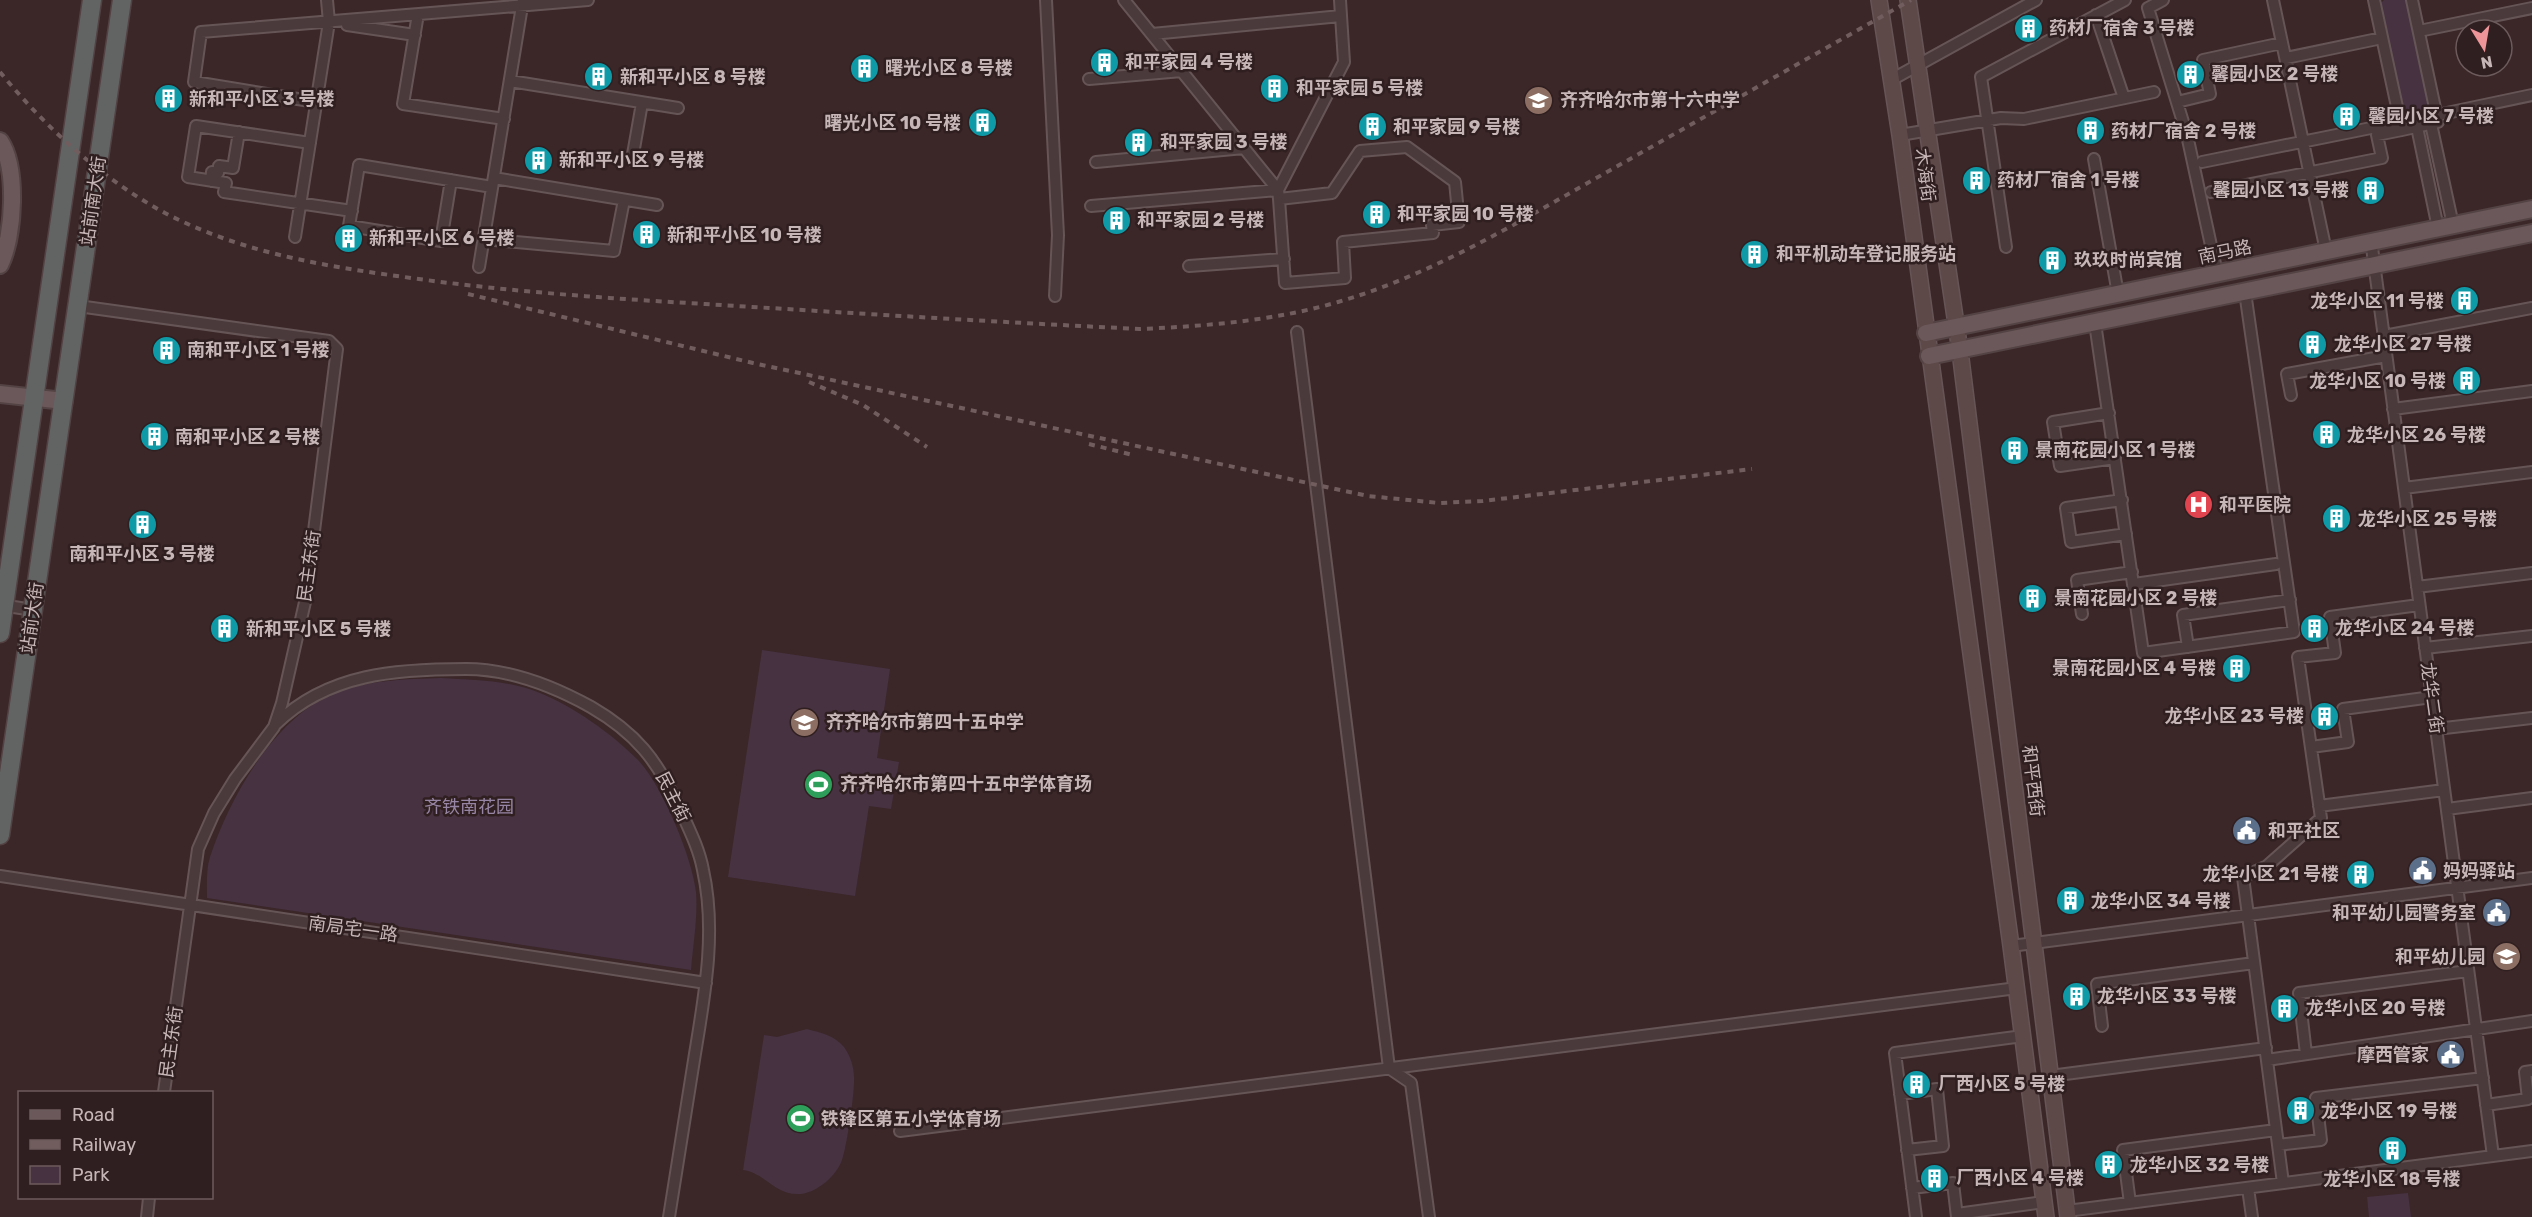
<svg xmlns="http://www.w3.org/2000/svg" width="2532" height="1217" font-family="Rubik,'Noto Sans SC',sans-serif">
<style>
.green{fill:#463241}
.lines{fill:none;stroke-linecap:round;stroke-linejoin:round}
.minor-casing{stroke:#665556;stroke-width:14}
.secondary-casing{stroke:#665556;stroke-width:18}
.primary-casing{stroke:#544344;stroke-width:20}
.trunk-casing{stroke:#534243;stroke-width:21}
.minor{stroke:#4b3a3b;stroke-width:10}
.secondary{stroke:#5e4949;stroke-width:15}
.primary{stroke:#6b585a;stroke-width:16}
.trunk{stroke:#626464;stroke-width:18}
.rail{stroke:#725d5e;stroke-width:4;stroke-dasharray:6 6;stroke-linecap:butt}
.labels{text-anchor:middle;stroke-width:5;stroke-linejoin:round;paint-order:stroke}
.poi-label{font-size:18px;font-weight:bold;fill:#c7b6b7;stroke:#301f20;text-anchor:start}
.street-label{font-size:18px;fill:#c7b6b7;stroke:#301f20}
.park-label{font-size:18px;fill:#9785a5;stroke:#301f20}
</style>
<rect width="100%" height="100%" fill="#3b2628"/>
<path class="green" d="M2384,0H2406L2429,107L2418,115L2404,113L2380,4Z
M762,650L890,669L877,758L899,762L891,809L869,806L855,896L728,877Z
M441,678C474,680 509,680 540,693C574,707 611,733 638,760C662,785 692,857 696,892C698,917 693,945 691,970L207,898C207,885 206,869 210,857C229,799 274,718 333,694C366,680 406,679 441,678Z
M807,1029C821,1033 834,1035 844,1047C850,1055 854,1067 854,1077C855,1091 847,1146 842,1160C837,1175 818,1192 801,1194C774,1196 766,1173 743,1170L764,1035L777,1037Z
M2408,1193L2411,1217H2369L2367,1197Z"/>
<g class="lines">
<defs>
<path id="minor" d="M1046,0L1058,235L1055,296
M1124,0L1278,190L1344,62L1340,0
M2163,0L2148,8L2187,135L2217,273
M2273,0L2326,251
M2374,0L2402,130L2438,122L2412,0
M418,14L403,104L504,119
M2096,15L2124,98
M347,25L415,35
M2419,31L2532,8
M1152,34L1341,16
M2286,58L2382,38
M1089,79L1182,71
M1891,80L2036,0
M510,81L678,108
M316,102L194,82L201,32L588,0
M2177,102L2210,94L2203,60L2282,43
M2437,115L2532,95
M2431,124L2453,225
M2417,127L2438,228
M2377,132L2376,127L2400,121
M1900,135L2001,118L2024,119L2154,92
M310,143L196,126L188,177L226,183L224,192L352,211
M2094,159L2118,294
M632,160L642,103
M1096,162L1244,148
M2202,162L2376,127
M494,178L657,205
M451,180L441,241L349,226L359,165L492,187
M211,181L212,172L218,173L219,166L233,168L239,132
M2211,192L2382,158L2377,135L2402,130
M1091,206L1278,190L1279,199L1285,283L1345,278L1343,242L1433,233L1432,225L1459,222L1455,182L1407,147L1360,151L1332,193L1279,199
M295,237L329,22L327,0
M484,239L614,251L624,200
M2371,240L2493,1156
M2006,247L1981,77L2125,0
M1189,266L1284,259
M479,267L523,0
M78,306L329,341L337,349L305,602L282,703L274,727L235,779L214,813L198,849L164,1092
M2095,323L2143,653L2294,632L2245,292
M1297,332L1389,1068L1411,1083L1429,1217
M2384,336L2532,308
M2291,395L2287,374L2386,356
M2393,409L2532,391
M2109,413L2053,422L2060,466L2115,458
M2404,488L2532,472
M2122,500L2066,508L2071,542L2126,534
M2134,584L2276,564
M2417,587L2532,573
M1,605L33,610
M2082,614L2077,580L2132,572
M2188,647L2183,615L2290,600
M2425,648L2532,636
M276,724C328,673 398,669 466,669C510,669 553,686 591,707C636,733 657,760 679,807C688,827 699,848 703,870C717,933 704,998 694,1060C686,1112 677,1165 669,1217
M2436,729L2532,718
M2311,747L2348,742L2343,709L2432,697
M2319,806L2444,790
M2447,809L2532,798
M0,876L706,983
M2011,946L2532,878
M2102,1026L2097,984L2254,963
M2306,1054L2299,993L2468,971
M2267,1060L2532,1021
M2050,1076L2266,1048
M1900,1094L1937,1089L1943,1146L1907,1150
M2486,1105L2528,1099L2525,1072L2532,1071
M900,1131L2017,988
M2278,1145L2321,1140L2316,1098L2483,1078
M2283,1183L2243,877L2267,866L2321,818L2298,657L2335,653L2330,617L2419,605
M1912,1188L1953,1183L1957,1217
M2248,1188L2252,1217
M2130,1203L2123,1150L2276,1130
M2067,1211L2532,1151
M1957,1214L2044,1202
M147,1217L149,1198
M1916,1217L1895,1053L2023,1036"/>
<path id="secondary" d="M1879,0L1900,135L2011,946L2046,1217
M1908,0L1960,351L2068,1217"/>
<path id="primary" d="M0,141C18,168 14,236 0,265
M1926,333L2532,209
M1929,356L2532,233
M0,394L64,401"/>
<path id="trunk" d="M0,633L92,0
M0,835L122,0"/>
</defs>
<use href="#minor" class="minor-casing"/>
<use href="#secondary" class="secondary-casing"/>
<use href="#primary" class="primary-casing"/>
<use href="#trunk" class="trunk-casing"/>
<use href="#minor" class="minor"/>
<use href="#secondary" class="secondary"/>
<use href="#primary" class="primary"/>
<use href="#trunk" class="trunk"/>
<path class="rail" d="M0,72C45,127 102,179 165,213C238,251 317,265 397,276C500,291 602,298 705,304C850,313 995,322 1140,329C1207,326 1273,321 1338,302C1434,274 1520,221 1607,172C1708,115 1810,57 1911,0
M468,294L753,363L1368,496L1439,503L1483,501L1752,469
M809,382L863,405L927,447
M1089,444L1133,455"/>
</g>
<defs>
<symbol id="building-disc" viewBox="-11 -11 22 22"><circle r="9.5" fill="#0f9aa8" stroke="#301f20"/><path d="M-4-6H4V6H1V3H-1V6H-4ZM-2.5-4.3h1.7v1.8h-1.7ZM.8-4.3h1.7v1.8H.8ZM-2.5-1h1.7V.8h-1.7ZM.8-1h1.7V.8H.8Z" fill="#fff"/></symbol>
<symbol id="school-disc" viewBox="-11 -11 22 22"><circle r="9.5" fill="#8d6e63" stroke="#301f20"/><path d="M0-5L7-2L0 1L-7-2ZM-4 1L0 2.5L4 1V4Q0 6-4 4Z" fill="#fff"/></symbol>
<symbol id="hospital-disc" viewBox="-11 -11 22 22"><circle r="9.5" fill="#e0444e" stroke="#301f20"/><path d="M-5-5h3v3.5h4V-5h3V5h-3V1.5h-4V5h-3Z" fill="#fff"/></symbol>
<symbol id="stadium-disc" viewBox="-11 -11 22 22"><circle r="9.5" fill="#2e9e5b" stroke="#301f20"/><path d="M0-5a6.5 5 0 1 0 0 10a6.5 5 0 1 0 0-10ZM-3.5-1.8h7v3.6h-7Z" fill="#fff"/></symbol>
<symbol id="civic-disc" viewBox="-11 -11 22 22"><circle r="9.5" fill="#5c6f8a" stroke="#301f20"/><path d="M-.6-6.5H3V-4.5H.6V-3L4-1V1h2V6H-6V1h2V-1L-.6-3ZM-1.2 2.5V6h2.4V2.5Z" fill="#fff"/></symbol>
</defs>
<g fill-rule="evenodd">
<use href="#building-disc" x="2012" y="12" width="33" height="33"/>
<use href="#building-disc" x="1088" y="46" width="33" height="33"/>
<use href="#building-disc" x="848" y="52" width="33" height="33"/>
<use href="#building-disc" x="2174" y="58" width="33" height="33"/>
<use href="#building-disc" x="582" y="60" width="33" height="33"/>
<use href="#building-disc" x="1258" y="72" width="33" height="33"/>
<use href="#building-disc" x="152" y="82" width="33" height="33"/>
<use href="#school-disc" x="1522" y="84" width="33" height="33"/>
<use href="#building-disc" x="2330" y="100" width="33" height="33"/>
<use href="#building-disc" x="966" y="106" width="33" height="33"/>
<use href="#building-disc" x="1356" y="110" width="33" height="33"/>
<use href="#building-disc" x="2074" y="114" width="33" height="33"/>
<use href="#building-disc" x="1122" y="126" width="33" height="33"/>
<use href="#building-disc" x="522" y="144" width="33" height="33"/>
<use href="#building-disc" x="1960" y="164" width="33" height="33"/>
<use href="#building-disc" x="2354" y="174" width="33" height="33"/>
<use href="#building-disc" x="1360" y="198" width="33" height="33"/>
<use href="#building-disc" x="1100" y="204" width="33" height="33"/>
<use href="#building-disc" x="630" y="218" width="33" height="33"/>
<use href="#building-disc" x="332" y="222" width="33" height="33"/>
<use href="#building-disc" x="1738" y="238" width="33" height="33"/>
<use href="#building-disc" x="2036" y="244" width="33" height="33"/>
<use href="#building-disc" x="2448" y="284" width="33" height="33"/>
<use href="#building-disc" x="2296" y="328" width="33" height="33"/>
<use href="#building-disc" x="150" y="334" width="33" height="33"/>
<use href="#building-disc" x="2450" y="364" width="33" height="33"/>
<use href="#building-disc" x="2310" y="418" width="33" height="33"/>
<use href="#building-disc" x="138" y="420" width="33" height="33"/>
<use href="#building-disc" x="1998" y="434" width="33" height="33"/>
<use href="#hospital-disc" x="2182" y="488" width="33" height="33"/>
<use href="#building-disc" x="2320" y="502" width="33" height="33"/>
<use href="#building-disc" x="126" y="508" width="33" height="33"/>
<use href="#building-disc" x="2016" y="582" width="33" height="33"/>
<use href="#building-disc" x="2298" y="612" width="33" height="33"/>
<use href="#building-disc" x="208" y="612" width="33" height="33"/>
<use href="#building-disc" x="2220" y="652" width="33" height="33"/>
<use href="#building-disc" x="2308" y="700" width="33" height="33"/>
<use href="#school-disc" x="788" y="706" width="33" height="33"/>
<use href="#stadium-disc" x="802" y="768" width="33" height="33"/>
<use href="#civic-disc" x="2230" y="814" width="33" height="33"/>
<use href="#civic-disc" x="2406" y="854" width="33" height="33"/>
<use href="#building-disc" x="2344" y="858" width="33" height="33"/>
<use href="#building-disc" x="2054" y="884" width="33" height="33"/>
<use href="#civic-disc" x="2480" y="896" width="33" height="33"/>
<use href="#school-disc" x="2490" y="940" width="33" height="33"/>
<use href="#building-disc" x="2060" y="980" width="33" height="33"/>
<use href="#building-disc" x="2268" y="992" width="33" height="33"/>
<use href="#civic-disc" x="2434" y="1038" width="33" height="33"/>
<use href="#building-disc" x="1900" y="1068" width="33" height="33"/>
<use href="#building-disc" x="2284" y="1094" width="33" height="33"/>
<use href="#stadium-disc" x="784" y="1102" width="33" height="33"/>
<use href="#building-disc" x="2376" y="1134" width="33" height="33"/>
<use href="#building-disc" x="2092" y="1148" width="33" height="33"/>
<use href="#building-disc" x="1918" y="1162" width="33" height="33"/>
</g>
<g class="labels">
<g class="poi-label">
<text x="2049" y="34">药材厂宿舍 3 号楼</text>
<text x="1125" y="68">和平家园 4 号楼</text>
<text x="885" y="74">曙光小区 8 号楼</text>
<text x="2211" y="80">馨园小区 2 号楼</text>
<text x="620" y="83">新和平小区 8 号楼</text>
<text x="1296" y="94">和平家园 5 号楼</text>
<text x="189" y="105">新和平小区 3 号楼</text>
<text x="1560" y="106">齐齐哈尔市第十六中学</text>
<text x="2368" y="122">馨园小区 7 号楼</text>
<text x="961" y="129" text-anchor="end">曙光小区 10 号楼</text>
<text x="1393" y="133">和平家园 9 号楼</text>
<text x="2111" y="137">药材厂宿舍 2 号楼</text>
<text x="1160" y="148">和平家园 3 号楼</text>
<text x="559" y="166">新和平小区 9 号楼</text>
<text x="1997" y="186">药材厂宿舍 1 号楼</text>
<text x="2349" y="196" text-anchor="end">馨园小区 13 号楼</text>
<text x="1397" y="220">和平家园 10 号楼</text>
<text x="1137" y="226">和平家园 2 号楼</text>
<text x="667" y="241">新和平小区 10 号楼</text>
<text x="369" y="244">新和平小区 6 号楼</text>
<text x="1776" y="260">和平机动车登记服务站</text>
<text x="2074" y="266">玖玖时尚宾馆</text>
<text x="2444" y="307" text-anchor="end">龙华小区 11 号楼</text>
<text x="2334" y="350">龙华小区 27 号楼</text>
<text x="187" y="356">南和平小区 1 号楼</text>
<text x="2446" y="387" text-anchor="end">龙华小区 10 号楼</text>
<text x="2347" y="441">龙华小区 26 号楼</text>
<text x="175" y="443">南和平小区 2 号楼</text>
<text x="2035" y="456">景南花园小区 1 号楼</text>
<text x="2219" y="511">和平医院</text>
<text x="2358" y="525">龙华小区 25 号楼</text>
<text x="142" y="560" text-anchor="middle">南和平小区 3 号楼</text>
<text x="2054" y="604">景南花园小区 2 号楼</text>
<text x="2335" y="634">龙华小区 24 号楼</text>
<text x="246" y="635">新和平小区 5 号楼</text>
<text x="2216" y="674" text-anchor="end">景南花园小区 4 号楼</text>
<text x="2304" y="722" text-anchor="end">龙华小区 23 号楼</text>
<text x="826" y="728">齐齐哈尔市第四十五中学</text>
<text x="840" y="790">齐齐哈尔市第四十五中学体育场</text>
<text x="2268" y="837">和平社区</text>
<text x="2443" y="877">妈妈驿站</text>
<text x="2339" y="880" text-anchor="end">龙华小区 21 号楼</text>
<text x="2091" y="907">龙华小区 34 号楼</text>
<text x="2476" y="919" text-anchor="end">和平幼儿园警务室</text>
<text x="2485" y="963" text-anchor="end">和平幼儿园</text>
<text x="2097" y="1002">龙华小区 33 号楼</text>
<text x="2306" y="1014">龙华小区 20 号楼</text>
<text x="2429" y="1061" text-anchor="end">摩西管家</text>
<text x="1938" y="1090">厂西小区 5 号楼</text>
<text x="2321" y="1117">龙华小区 19 号楼</text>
<text x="821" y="1125">铁锋区第五小学体育场</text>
<text x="2130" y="1171">龙华小区 32 号楼</text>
<text x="1956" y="1184">厂西小区 4 号楼</text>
<text x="2392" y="1185" text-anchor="middle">龙华小区 18 号楼</text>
</g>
<g class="street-label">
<text transform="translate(1925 175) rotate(82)" y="6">木海街</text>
<text transform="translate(93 201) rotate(-82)" y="6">站前南大街</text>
<text transform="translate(2225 252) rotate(-12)" y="6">南马路</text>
<text transform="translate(309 566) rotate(-82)" y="6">民主东街</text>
<text transform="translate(32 618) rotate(-82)" y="6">站前大街</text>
<text transform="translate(2432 698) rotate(82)" y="6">龙华二街</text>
<text transform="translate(2033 781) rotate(83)" y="6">和平西街</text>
<text transform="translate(673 797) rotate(63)" y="6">民主街</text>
<text transform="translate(353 929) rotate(8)" y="6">南局宅一路</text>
<text transform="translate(171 1042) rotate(-82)" y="6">民主东街</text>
</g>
<g class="park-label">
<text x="469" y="813">齐铁南花园</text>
</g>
</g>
<rect x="18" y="1091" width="195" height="108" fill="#301f20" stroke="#6c5b5c" stroke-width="1.5"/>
<rect x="30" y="1110" width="30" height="9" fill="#6b585a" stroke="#6c5b5c" stroke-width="1.5"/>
<text x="72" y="1121" font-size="18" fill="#c7b6b7">Road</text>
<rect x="30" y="1140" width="30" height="9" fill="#725d5e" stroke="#6c5b5c" stroke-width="1.5"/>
<text x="72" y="1151" font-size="18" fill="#c7b6b7">Railway</text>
<rect x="30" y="1166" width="30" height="18" fill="#463241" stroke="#6c5b5c" stroke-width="1.5"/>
<text x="72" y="1181" font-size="18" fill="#c7b6b7">Park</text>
<g transform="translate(2484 48) rotate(169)"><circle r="28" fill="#301f20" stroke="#6c5b5c" stroke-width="1.5"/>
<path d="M0-4.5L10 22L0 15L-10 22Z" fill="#ed9599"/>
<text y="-9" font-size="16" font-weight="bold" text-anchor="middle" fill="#c7b6b7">N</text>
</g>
</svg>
